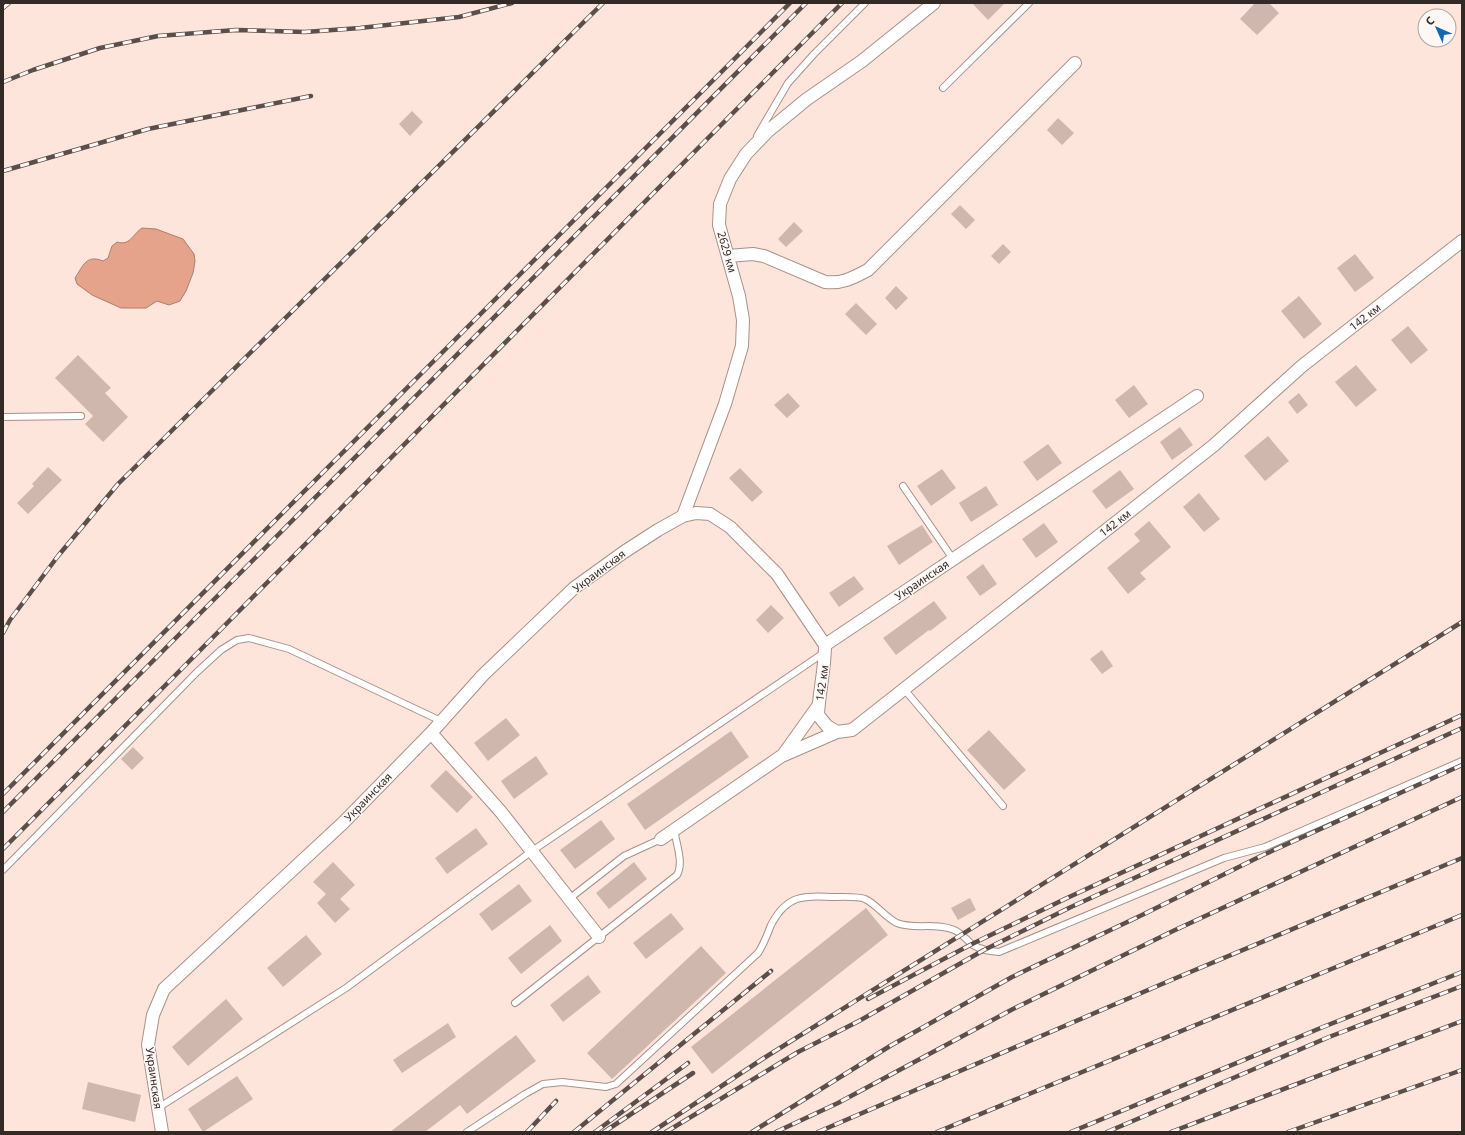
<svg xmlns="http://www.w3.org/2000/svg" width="1465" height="1135" font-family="'Noto Sans',sans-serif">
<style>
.water{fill:#e4a38a;stroke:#af7f6c}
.building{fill:#cfb7ae}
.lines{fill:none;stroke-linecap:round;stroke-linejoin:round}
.lane-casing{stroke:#a89188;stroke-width:8}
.street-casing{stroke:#a89188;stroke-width:14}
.lane{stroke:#fff;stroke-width:6}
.street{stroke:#fff;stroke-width:12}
.rail-casing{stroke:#5c4f4a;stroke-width:4.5}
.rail{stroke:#fdf7f5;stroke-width:3;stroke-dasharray:9;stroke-linecap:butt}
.labels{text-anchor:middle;stroke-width:3;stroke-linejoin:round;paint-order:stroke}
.street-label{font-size:11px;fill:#332a26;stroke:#fdf7f5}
</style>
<rect width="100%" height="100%" fill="#fee5dc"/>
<path class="water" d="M142,228L156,229L183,239L194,254L195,261L193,273L186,291L180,301L169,305L157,301L146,308H121L92,295L77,284L75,278C83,266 86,254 103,261L108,258L112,246L117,242C130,246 132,235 142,228Z"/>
<path class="building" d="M972,3H1005L988,20Z
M1255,3H1269L1279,13L1257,35L1240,19Z
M412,111L423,122L410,136L399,124Z
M1058,118L1074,133L1062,145L1047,130Z
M960,205L975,220L966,229L951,214Z
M794,222L803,231L786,247L778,239Z
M1003,244L1011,252L999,264L991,256Z
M1355,254L1374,278L1355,292L1337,268Z
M896,286L908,298L896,310L885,298Z
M1299,296L1322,324L1304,339L1281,311Z
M856,303L877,324L866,335L845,314Z
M1408,326L1428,350L1411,364L1391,340Z
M78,355L111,388L105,393L128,417L103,442L85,424L93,416L55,378Z
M1356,365L1377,390L1356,407L1335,382Z
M1134,385L1148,404L1129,418L1115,400Z
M788,393L800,406L787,418L774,405Z
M1299,393L1308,405L1297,414L1288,402Z
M1180,427L1193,445L1172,460L1160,442Z
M1268,436L1289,461L1265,481L1244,456Z
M1048,444L1062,463L1037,481L1023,462Z
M48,467L62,480L28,514L17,503L34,486L32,484Z
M740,468L763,492L752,502L729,478Z
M942,469L956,488L931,506L917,486Z
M1120,470L1134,489L1106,509L1092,491Z
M986,486L998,505L971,522L959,503Z
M1199,493L1220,519L1204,532L1183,507Z
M1149,521L1171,547L1140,573L1146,579L1128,594L1107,568L1140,541L1134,534Z
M1044,523L1058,542L1036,558L1022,539Z
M922,525L933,542L899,565L887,546Z
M983,564L997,584L980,596L966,577Z
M854,576L864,589L839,607L829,593Z
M934,601L947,618L930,631L929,630L896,655L883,638Z
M771,605L784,618L768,633L756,620Z
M1102,650L1113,666L1102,674L1090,659Z
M506,718L520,735L488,761L474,743Z
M989,730L1026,770L1004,790L967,750Z
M731,731L749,757L645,830L627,804Z
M133,747L144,758L132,770L121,759Z
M536,756L548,774L514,799L501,781Z
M446,770L473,797L457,813L430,786Z
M601,820L615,839L575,869L560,850Z
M476,828L488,844L447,874L435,858Z
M333,862L355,885L340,899L350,909L335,923L317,903L326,894L313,882Z
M634,862L647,879L609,909L596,893Z
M519,884L532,901L492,931L479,914Z
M970,898L976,910L958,920L951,908Z
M866,908L888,935L712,1074L691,1047Z
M671,913L684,929L646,959L633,943Z
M550,925L562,941L521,974L508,958Z
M306,935L322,954L283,987L267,968Z
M701,946L726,973L612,1079L587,1053Z
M588,975L601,992L563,1022L550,1005Z
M226,999L243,1019L188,1066L172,1047Z
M448,1023L456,1037L402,1073L393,1060Z
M516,1035L536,1061L467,1114L460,1105L425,1132H390Z
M237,1076L253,1099L203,1132L188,1109Z
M88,1082L141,1095L135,1122L82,1109Z"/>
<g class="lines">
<defs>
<path id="lane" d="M943,88L1029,3
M757,136L788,83L814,54L865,3
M3,417L81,416
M903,486L953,559
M904,689L1003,806
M3,870L197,672L221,650L237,640L249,638L289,649L441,721
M569,899L624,856L661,839
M515,1003L677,875C684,863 676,843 674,829
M158,1108L346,988L532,851L825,652
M467,1132L525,1094L543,1084L562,1082L606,1087L616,1084L758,953C764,944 767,935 771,925C786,896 802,895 832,897C839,897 859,896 865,899C876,904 885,917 897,923C913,930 936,922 954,930C962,933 966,940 973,945C981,950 989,951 999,952L1224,858L1265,847L1462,761"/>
<path id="street" d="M728,256L753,254L764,256L825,282C842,284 853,278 868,270L1075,63
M683,516L725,404L742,346L743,320L739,296L719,225L720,204L730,179L746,154L768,131L807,99L862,61L934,3
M825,645C825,669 819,692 818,715L827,726L837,732L852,730L1213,446L1302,366L1462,241
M431,733L501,812L599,937
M784,755L837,732
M661,839L783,755L818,706
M162,1132L148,1045L153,1015L164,989L343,823L431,733L483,675L574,588L624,552L658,530L683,516L696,513L710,514L730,527L777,574L825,645L1197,396"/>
</defs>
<use href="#lane" class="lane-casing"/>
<use href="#street" class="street-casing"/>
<use href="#lane" class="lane"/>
<use href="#street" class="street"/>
<defs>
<path id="rail" d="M3,8L9,3
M3,82L33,70L100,48L158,36L236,30L305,32L360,28L459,17L512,3
M3,171L148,129L311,96
M3,633L10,620L58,556L118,484L603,3
M3,794L790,3
M3,812L806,3
M3,849L842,3
M868,999L972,944L1067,898L1462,715
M527,1132L556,1101
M574,1132L771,971
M595,1132L688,1063
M604,1132L693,1073
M652,1132L764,1058L1462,622
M666,1132L798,1052L859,1021L984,950L1071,907L1462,728
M752,1132L890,1046L1012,977L1142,915L1263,855L1462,765
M776,1132L838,1103L1013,1009L1173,931L1462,797
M818,1132L1176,978L1462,858
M937,1132L1462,915
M1071,1132L1323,1027L1462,972
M1107,1132L1329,1037L1462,986
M1171,1132L1462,1021
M1288,1132L1462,1070"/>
</defs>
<use href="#rail" class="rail-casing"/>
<use href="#rail" class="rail"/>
</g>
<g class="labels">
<g class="street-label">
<text transform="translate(727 252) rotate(74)" y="4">2629 км</text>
<text transform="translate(1365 317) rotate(-38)" y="4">142 км</text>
<text transform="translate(1115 523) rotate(-38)" y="4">142 км</text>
<text transform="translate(599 571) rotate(-37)" y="4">Украинская</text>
<text transform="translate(922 580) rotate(-34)" y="4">Украинская</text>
<text transform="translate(822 683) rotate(-82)" y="4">142 км</text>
<text transform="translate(368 797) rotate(-46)" y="4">Украинская</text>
<text transform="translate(154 1078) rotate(82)" y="4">Украинская</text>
</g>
</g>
<rect width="1465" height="1135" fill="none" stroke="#332a26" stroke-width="8"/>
<g transform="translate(1437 28) rotate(315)"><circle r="19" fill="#fdf7f5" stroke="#aca5a2"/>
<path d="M0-3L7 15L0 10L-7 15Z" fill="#1267b5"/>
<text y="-6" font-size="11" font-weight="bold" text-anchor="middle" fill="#332a26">С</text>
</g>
</svg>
